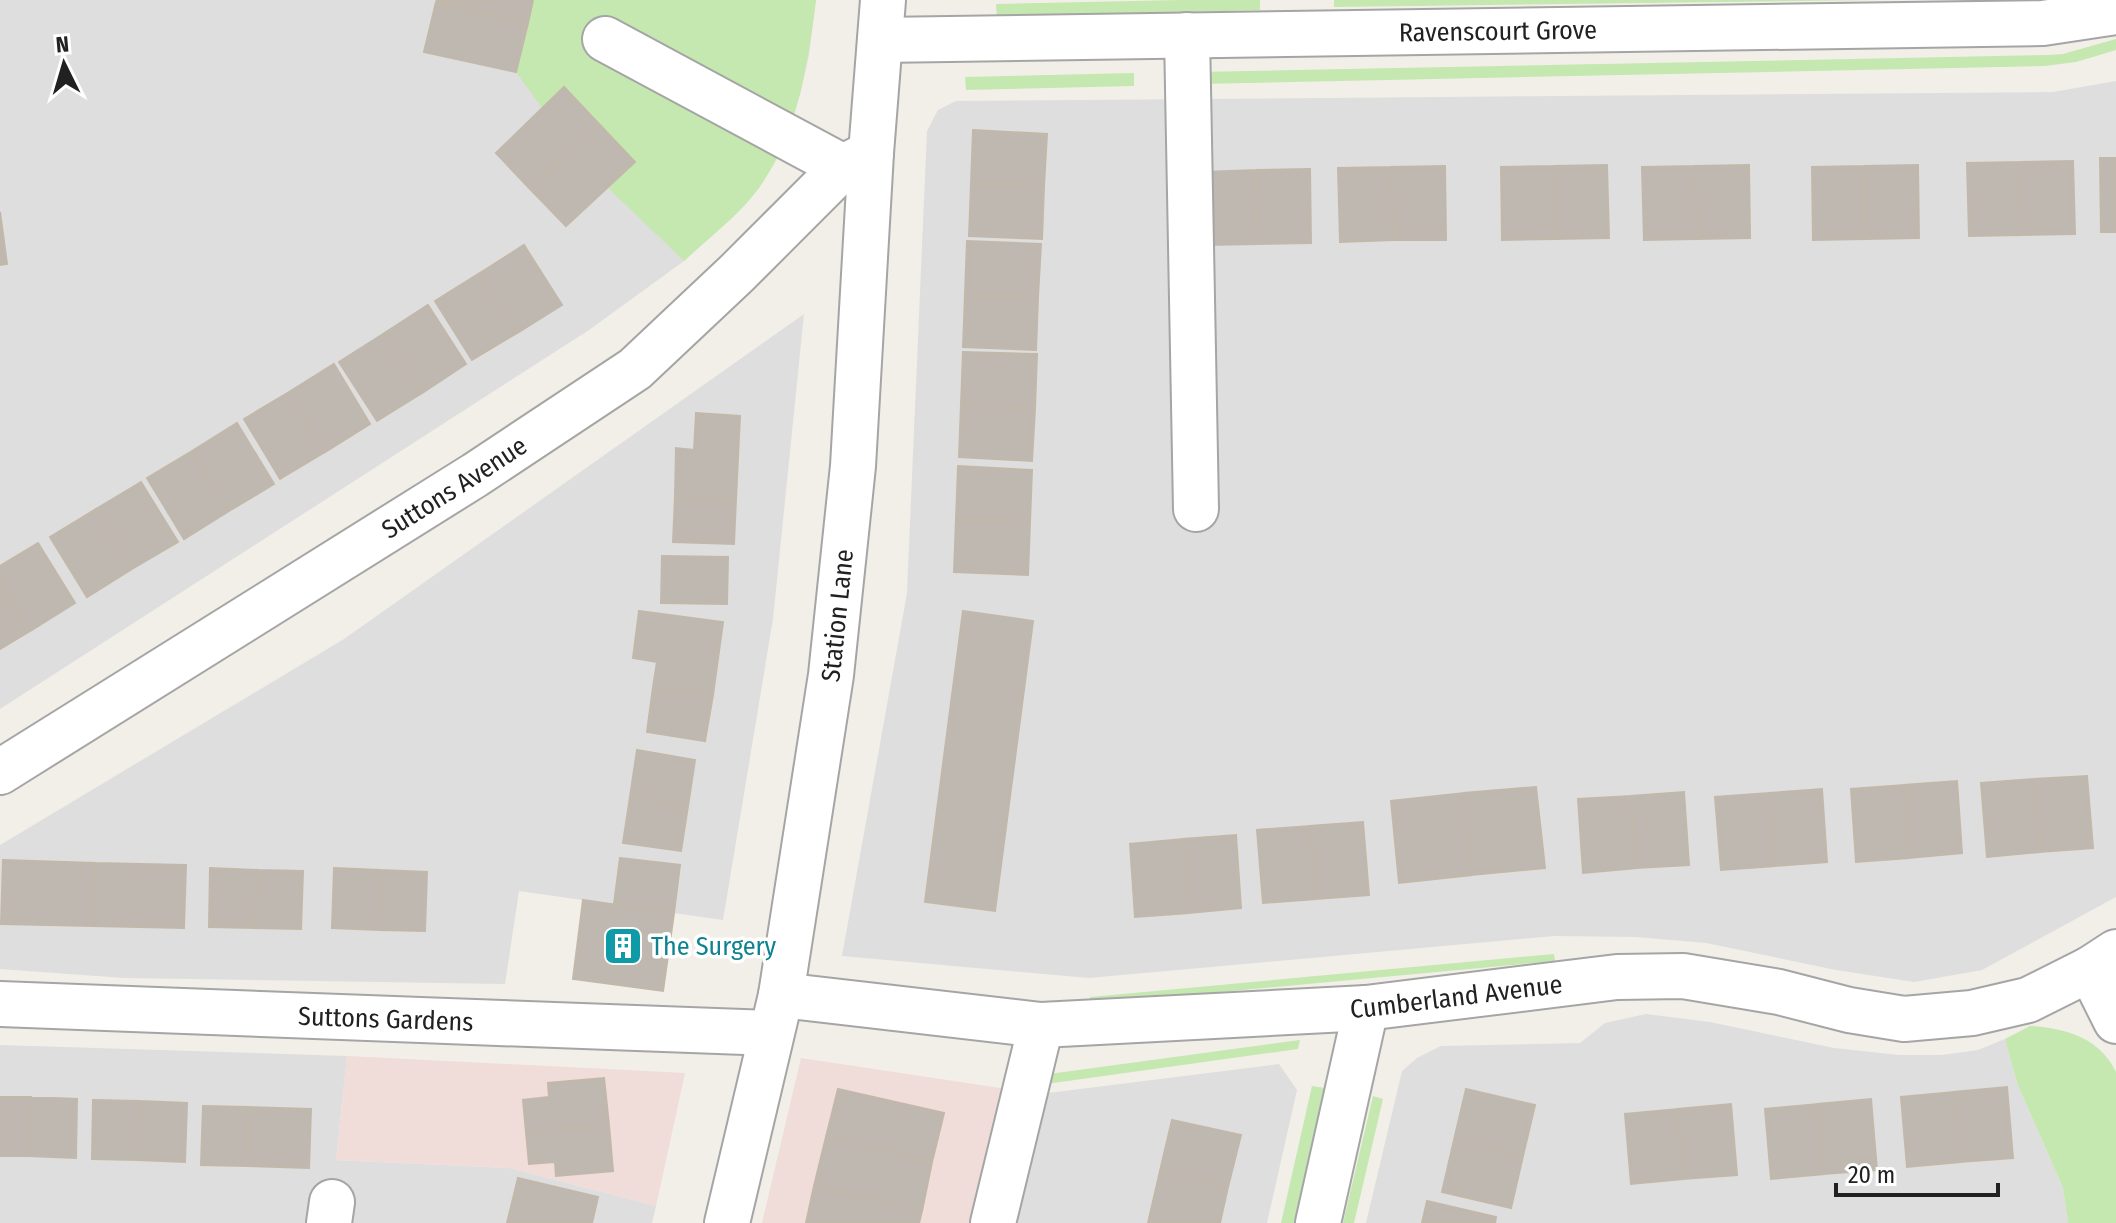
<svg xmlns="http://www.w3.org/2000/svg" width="2116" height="1223" font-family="'Fira Sans Condensed',sans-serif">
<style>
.residential{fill:#dfdede}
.commercial{fill:#f0dcd8}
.grass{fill:#c4e8b0}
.building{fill:#beb8b1;stroke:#c2b8aa;stroke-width:2}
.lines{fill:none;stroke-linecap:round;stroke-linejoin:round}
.minor-casing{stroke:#a5a5a5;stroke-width:48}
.minor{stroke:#fff;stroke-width:44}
.labels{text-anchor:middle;stroke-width:7;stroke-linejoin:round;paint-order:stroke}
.street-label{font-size:26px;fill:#212121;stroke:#fff}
.culture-label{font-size:26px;fill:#0d838f;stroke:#fff;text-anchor:start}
</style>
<rect width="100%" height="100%" fill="#f1efe8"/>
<path class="residential" d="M0,0H816L809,55L800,95L775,161L745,205L684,261L589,330L0,709Z
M2116,81V897L1982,970L1914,982L1836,970L1706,943L1636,937L1554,936L1089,978L842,956L907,593L927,131L938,110L956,101L2053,92Z
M804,314L773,619L723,920L519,891L505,984L124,978L0,969V845L344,639Z
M1646,1014L1710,1022L1834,1048L1899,1055H1942L1978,1050L2005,1039L2017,1083L2063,1188L2068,1223H1366L1402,1071L1417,1058L1441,1046L1580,1043L1605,1023Z
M0,1045L347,1056L336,1160L510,1168L656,1206L652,1223H0Z
M1279,1064L1297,1090L1267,1223H1007L1040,1094Z"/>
<path class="commercial" d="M347,1056L685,1073L656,1206L510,1168L336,1160Z
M801,1058L1040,1094L1007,1223H762Z"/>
<path class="grass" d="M533,0H816C807,71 795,153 743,207C725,226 703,243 684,261L607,187L564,88L542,108L516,72Z
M1182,0H1260V10L997,17L996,4Z
M1334,0H1876L1334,7Z
M2116,39V50L2076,62L2045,66L1199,84V72L2049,55L2063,54Z
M1134,73V86L966,90L965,77Z
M1554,954L1555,961L1091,1004L1090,997Z
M2030,1026C2065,1028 2100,1038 2116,1072V1223H2068L2063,1188L2017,1083L2005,1039Z
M1300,1040L1298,1049L1046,1084L1049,1074Z
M1312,1086L1324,1088L1294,1223H1281Z
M1373,1096L1383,1099L1354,1223H1343Z"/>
<path class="building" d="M436,0H533L528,23Z
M436,2L528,23L516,72L424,52Z
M564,87L599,124L531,190L496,153Z
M599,124L635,162L566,226L531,190Z
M973,130L1047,134L1044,186L971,184Z
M2100,158H2116V232H2101Z
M2073,161L2075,234L2022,235L2020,162Z
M2020,162L2022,235L1969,236L1967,163Z
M1607,165L1609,238L1555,239L1554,166Z
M1749,165L1750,238L1697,239L1695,166Z
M1918,165L1919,238L1866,239L1864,166Z
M1445,166L1446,240H1393L1391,167Z
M1554,166L1555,239L1502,240L1501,167Z
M1695,166L1697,239L1644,240L1642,167Z
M1864,166L1866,239L1813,240L1812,167Z
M1391,167L1393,240L1340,242L1338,168Z
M1310,169L1311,243L1258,244L1257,170Z
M1257,170L1258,244L1205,245L1203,172Z
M971,184L1044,186L1042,239L969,236Z
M0,212L7,264L0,265Z
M967,241L1041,244L1038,297L965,294Z
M524,245L562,305L517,333L480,273Z
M480,273L517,333L472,360L435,301Z
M965,294L1038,297L1036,350L963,347Z
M428,305L466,364L422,393L383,334Z
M383,334L422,393L377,421L339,362Z
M963,352L1037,354L1035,408L961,404Z
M334,364L370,424L325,452L289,392Z
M289,392L325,452L280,479L244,419Z
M961,404L1035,408L1032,461L959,457Z
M696,413L740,416L736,499L675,497L676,448L694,450Z
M237,423L274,484L229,511L192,451Z
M192,451L229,511L184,539L147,478Z
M958,466L1032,470L1030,522L956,519Z
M141,482L178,542L132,569L96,509Z
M675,497L736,499L734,544L673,542Z
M96,509L132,569L87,597L50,537Z
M956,519L1030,522L1028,575L954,572Z
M38,543L75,603L30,631L0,582V566Z
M662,556L728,557L727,604L661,603Z
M0,582L30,631L0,649Z
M639,611L723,622L713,695L653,687L657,662L633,658Z
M963,611L1033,621L995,911L925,902Z
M653,687L713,695L705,741L647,732Z
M637,750L695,760L688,806L630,797Z
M2087,776L2093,848L2040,852L2034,779Z
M2034,779L2040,852L1987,857L1981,783Z
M1957,781L1962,853L1909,858L1904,785Z
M1904,785L1909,858L1856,862L1851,789Z
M1536,787L1545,868L1472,875L1464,793Z
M1822,789L1827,862L1775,866L1769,793Z
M1684,792L1689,865L1637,868L1631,796Z
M1464,793L1472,875L1399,883L1391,801Z
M1769,793L1775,866L1721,870L1715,797Z
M1631,796L1637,868L1583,873L1578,799Z
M630,797L688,806L681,851L623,843Z
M1363,822L1369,895L1316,899L1310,826Z
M1310,826L1316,899L1263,903L1257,830Z
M1236,835L1241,908L1189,913L1183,839Z
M1183,839L1189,913L1135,917L1130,844Z
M620,858L680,865L674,913L614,904Z
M3,860L95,863L93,926L1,924Z
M95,863L186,865L184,928L93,926Z
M210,868L257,870L255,928L209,927Z
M334,868L380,870L379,930L332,928Z
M257,870L303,871L301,929L255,928Z
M380,870L427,872L425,931L379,930Z
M583,900L674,913L663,991L573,979Z
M604,1078L609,1125L526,1132L523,1100L549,1097L548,1083Z
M2007,1087L2013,1158L1960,1162L1954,1092Z
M838,1089L944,1113L932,1162L826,1137Z
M1466,1089L1535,1105L1523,1156L1454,1140Z
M1954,1092L1960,1162L1907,1167L1901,1097Z
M0,1097H31L29,1156H0Z
M31,1097L77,1099L76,1158L29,1156Z
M1871,1099L1877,1170L1824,1174L1818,1104Z
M93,1100L140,1101L138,1160L92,1159Z
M140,1101L187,1103L185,1162L138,1160Z
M1731,1104L1737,1175L1683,1179L1678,1109Z
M1818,1104L1824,1174L1771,1179L1765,1109Z
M203,1106L249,1107L247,1166L201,1165Z
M249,1107L311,1109L309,1168L247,1166Z
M1678,1109L1683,1179L1631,1184L1625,1114Z
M1172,1120L1241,1135L1228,1187L1160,1171Z
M609,1125L613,1171L556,1176L555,1162L529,1164L526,1132Z
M826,1137L932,1162L922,1211L814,1186Z
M1454,1140L1523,1156L1511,1208L1442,1192Z
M1160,1171L1228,1187L1220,1223H1148Z
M518,1178L598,1197L592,1223H507Z
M814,1186L922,1211L919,1223H806Z
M1427,1201L1496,1217L1495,1223H1422Z"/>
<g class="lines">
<defs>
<g id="minor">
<path d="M1187,35L1196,509"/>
<path d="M605,39L843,167"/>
<path id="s1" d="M880,40L2043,23L2116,12"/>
<path id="s2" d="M0,772L475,475L635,369L737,273L843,167L871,153"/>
<path d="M2090,969L2116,1021"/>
<path id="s3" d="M781,995L1041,1025L1366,1008L1617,977L1683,976L1779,992L1849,1010L1904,1019L1972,1013L2028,1000L2090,969L2116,952"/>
<path id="s4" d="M0,1004C257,1016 514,1022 771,1033"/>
<path d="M329,1223L332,1202"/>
<path id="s5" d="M727,1223L781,995L831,675L853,466L871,153L883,0"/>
<path d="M993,1223L1041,1025"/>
<path d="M1318,1223L1366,1008"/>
</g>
</defs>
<use href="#minor" class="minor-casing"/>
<use href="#minor" class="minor"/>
</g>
<defs>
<symbol id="building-square" viewBox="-11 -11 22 22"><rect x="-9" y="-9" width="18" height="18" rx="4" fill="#0f9aa8" stroke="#fff"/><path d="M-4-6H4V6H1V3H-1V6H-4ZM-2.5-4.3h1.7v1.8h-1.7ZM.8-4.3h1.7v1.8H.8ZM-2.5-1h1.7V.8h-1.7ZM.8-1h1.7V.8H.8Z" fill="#fff"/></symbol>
</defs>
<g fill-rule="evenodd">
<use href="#building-square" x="601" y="924" width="44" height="44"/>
</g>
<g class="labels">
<g class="street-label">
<text dy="9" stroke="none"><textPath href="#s1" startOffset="618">Ravenscourt Grove</textPath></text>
<text dy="9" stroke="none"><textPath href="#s2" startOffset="536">Suttons Avenue</textPath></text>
<text dy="9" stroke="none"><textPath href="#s5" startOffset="618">Station Lane</textPath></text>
<text dy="9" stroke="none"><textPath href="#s3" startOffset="678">Cumberland Avenue</textPath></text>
<text dy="9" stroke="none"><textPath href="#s4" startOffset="386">Suttons Gardens</textPath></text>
</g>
<g class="culture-label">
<text x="651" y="955">The Surgery</text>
</g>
</g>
<g transform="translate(64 64) rotate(355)" stroke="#ffffff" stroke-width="6" paint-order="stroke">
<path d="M0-6L14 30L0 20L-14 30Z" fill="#212121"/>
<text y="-12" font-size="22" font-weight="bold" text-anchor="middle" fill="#212121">N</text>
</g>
<path d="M1836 1183v12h162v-12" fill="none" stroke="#212121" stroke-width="4"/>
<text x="1848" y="1183" font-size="24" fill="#212121" stroke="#ffffff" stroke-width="6" paint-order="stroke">20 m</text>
</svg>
